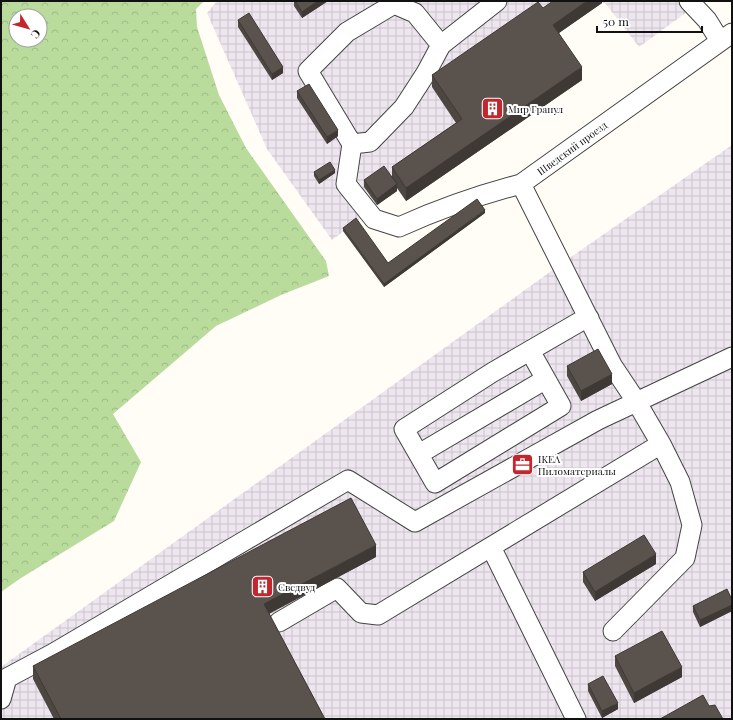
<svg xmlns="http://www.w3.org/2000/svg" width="733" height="720" font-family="'Playfair Display',serif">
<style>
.industrial{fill:url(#industrial-grid)}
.forest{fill:url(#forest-crowns);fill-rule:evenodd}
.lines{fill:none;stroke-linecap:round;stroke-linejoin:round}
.minor-casing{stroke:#444;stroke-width:21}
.minor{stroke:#fff;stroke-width:19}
.wall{fill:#4d4742}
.shaded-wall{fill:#3f3936}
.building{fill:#5a524d;stroke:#3f3936}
.labels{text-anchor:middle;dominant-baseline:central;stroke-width:4;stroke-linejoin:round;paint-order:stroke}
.poi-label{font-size:10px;fill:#111;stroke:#fff;text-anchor:start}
.street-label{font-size:10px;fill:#111;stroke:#fff}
</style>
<defs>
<pattern id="industrial-grid" width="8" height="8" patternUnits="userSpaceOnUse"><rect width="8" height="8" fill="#eee6ef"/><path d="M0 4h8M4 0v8" fill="none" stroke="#cbc4cc"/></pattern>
<pattern id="forest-crowns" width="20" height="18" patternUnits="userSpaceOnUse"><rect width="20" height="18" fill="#b9dc9c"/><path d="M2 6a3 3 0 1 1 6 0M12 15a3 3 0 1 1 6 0" fill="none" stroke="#9ebc85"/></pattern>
</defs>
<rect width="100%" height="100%" fill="#fffdf5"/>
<path class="industrial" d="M217,1H702L639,47L605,3H602L553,37L582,80L406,201L398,190L332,240L267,149L207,13Z
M732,145V719H1V667L561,264Z"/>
<path class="forest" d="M1,1H204L196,9L197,27L219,95L246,148L326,261L329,276L281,295L216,326L113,414L141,462L114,521L21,578L1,592ZM16,16H40V40H16Z"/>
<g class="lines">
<defs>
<path id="minor" d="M497,1L441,45L415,13L394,4L347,32L308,71L352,144L346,184L374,219L399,227C439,209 479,195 521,184
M689,1L707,20L720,41
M352,144L370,142L404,107L426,73L441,45
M530,351L561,406L435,483L404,429L493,372L581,321L589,318
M419,454L546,379
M491,547L576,719
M279,622L337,588L361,613L378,615L661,444
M613,631L685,558L692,525L680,482L661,444L636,401L612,365L521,184L732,33
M1,699L7,678L52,654L348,480L415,522L598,420L732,357"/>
</defs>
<use href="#minor" class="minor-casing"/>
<use href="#minor" class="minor"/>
</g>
<path class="wall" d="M294,1H328L302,18L294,6Z
M602,1V3L559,33L582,80L406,201L397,188V191L377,205L364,187V180L392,176V167L456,123L432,87V75L543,8Z
M238,20L283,73L272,80L238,27Z
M297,91L338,136L327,144L297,98Z
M314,172L335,173L319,184L314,176Z
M485,213L384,287L343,231V228L388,263Z
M567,366L612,384L581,401L567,376Z
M376,557L269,614L325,719H54L33,679V666Z
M656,564L595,601L583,582V572Z
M732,600V611L700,627L693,612V606Z
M615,656L682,677L634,703L615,666Z
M588,684L618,709L602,718L588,691Z"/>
<path class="shaded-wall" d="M318,1H328L302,18V12Z
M587,1H602V3L553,37V25Z
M283,67V73L272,80V74Z
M582,67V80L406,201V188Z
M338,130V136L327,144V137Z
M335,170V173L319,184V180Z
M397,184V191L377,205V199Z
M485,210V213L384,287V284Z
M612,374V384L581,401V391Z
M376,545V557L264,616V604Z
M656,554V564L595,601V592Z
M732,605V611L700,627V620Z
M682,667V677L634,703V693Z
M618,703V709L602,718V711Z"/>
<path class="building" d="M295,1H318L302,12Z
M553,1H587L553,25L582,67L406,188L392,167L462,119L432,75L538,2L543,8Z
M249,13L283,67L272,74L238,20Z
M309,84L338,130L327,137L297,91Z
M330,162L335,170L319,180L314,172Z
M384,166L397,184L377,199L364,180Z
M477,199L485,210L384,284L343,228L356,218L388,263Z
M598,349L612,374L581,391L567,366Z
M351,498L376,545L264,604L325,719H61L33,666Z
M644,535L656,554L595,592L583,572Z
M727,589L732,600V605L700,620L693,606Z
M662,631L682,667L634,693L615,656Z
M603,676L618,703L602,711L588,684Z
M703,695L709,706L715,705L723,719H660Z"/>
<defs>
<symbol id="building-square" viewBox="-11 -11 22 22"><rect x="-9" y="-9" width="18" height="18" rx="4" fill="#c4262e" stroke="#fff"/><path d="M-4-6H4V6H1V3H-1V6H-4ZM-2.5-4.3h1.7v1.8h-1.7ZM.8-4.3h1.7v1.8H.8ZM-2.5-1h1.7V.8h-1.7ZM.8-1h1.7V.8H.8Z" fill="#fff"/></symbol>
<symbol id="office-square" viewBox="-11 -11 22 22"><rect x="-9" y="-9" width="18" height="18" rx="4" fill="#c4262e" stroke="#fff"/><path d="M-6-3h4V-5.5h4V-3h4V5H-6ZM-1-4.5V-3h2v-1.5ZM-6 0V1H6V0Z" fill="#fff"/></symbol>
</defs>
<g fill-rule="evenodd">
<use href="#building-square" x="480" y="96" width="25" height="25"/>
<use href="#office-square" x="510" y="452" width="25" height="25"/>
<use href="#building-square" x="250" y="574" width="25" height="25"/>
</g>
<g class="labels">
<g class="poi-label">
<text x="508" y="109">Мир Гранул</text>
<text x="538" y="459">IKEA<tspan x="538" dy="12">Пиломатериалы</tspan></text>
<text x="278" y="587">Сведвуд</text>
</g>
<g class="street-label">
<text transform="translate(572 148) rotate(-36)">Шведский проезд</text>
</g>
</g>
<rect width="733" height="720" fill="none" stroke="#111111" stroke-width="4"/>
<g transform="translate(28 28) rotate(127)"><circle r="19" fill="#ffffff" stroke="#a0a0a0"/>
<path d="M0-3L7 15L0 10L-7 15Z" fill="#c4262e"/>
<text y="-6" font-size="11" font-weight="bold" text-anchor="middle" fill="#111111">С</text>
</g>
<path d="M597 26v6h105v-6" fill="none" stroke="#111111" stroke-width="2"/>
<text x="603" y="26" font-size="12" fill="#111111" stroke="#ffffff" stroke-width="3" paint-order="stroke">50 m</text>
</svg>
